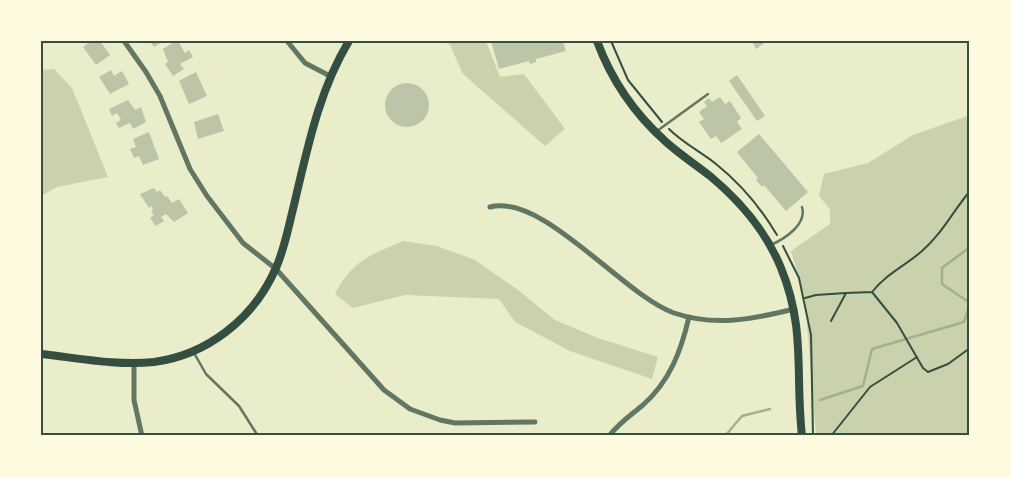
<svg xmlns="http://www.w3.org/2000/svg" width="1011" height="477" font-family="'DM Sans',sans-serif">
<style>
.green{fill:#cad2ad}
.lines{fill:none;stroke-linecap:round;stroke-linejoin:round}
.stream{stroke:#a3b18a;stroke-width:2.5}
.building{fill:#bcc5a7}
.path{stroke:#344e41;stroke-width:2}
.service{stroke:#617663;stroke-width:2.5}
.minor{stroke:#617663;stroke-width:5}
.secondary{stroke:#344e41;stroke-width:8}
.neatline{fill:none;stroke:#344e41;stroke-width:2}
</style>
<rect width="100%" height="100%" fill="#e9edc9"/>
<path class="green" d="M445,41H486L500,77L524,74L565,129L545,146L463,74L450,45Z
M54,69L72,88L108,177L57,187L41,196V70Z
M970,115V436H816L805,298L791,251L830,224V209L819,196L824,174L868,163L913,135Z
M403,241L437,246L475,260L518,290L555,320L598,338L658,357L652,379L570,351L515,322L499,299L405,295L353,308L335,294C352,261 370,255 403,241Z"/>
<g class="lines">
<path class="stream" d="M970,247L942,268V284L970,303
M820,400L863,386L872,349L964,322L970,304
M725,436L742,416L770,409"/>
</g>
<path class="building" d="M91,41H100L110,55L96,65L83,47Z
M150,41H163L154,47Z
M176,41H178L185,53L189,50L193,57L180,64L184,69L173,76L165,64L168,62L163,49Z
M491,41H563L566,51L536,59V62L530,64L529,61L499,69Z
M752,41H767L756,49Z
M111,70L114,76L122,71L129,84L110,94L99,77Z
M196,72L207,96L189,104L179,81Z
M737,75L765,116L757,121L729,81Z
M385 105a22 22 0 1 1 44 0a22 22 0 1 1-44 0Z
M720,97L725,104L730,101L741,118L737,122L742,129L721,143L716,136L711,139L699,122L704,119L699,112L707,106L704,102L709,98L712,102Z
M128,100L135,110L141,107L146,122L133,129L130,123L119,128L116,123L121,120L117,113L112,116L109,109Z
M218,114L224,131L198,139L194,122Z
M149,132L159,159L143,165L139,156L134,158L130,149L136,147L133,139Z
M759,134L808,192L786,211L764,185L762,187L756,180L758,178L737,152Z
M154,188L157,192L160,190L165,197L167,196L172,203L179,199L188,213L174,222L166,214L161,217L164,221L156,226L150,218L154,215L151,212L153,210L151,206L149,208L140,194Z"/>
<g class="lines">
<path class="path" d="M611,41L628,80L662,122
M669,129C683,143 701,152 716,164C741,184 761,208 777,235
M783,246L799,278L811,335L813,436
M872,292C886,274 905,266 922,251C942,234 953,211 970,191
M805,298L816,295L846,293
M831,321L846,293L872,292L897,323L923,368L928,372L948,364L970,348
M831,436L870,387L917,357"/>
<path class="service" d="M657,131L708,94
M771,245C786,238 807,224 802,207
M194,353L206,374L239,406L258,436"/>
<path class="minor" d="M124,41L146,72L160,96L190,169L207,196L243,243L276,269L384,390L410,409L440,420L455,423L535,422
M287,41L305,63L330,76
M490,207C543,193 623,295 674,313C715,327 754,319 794,309
M134,363V400L142,436
M609,436C619,423 631,415 643,405C670,381 681,351 689,317"/>
<path class="secondary" d="M597,41C611,79 635,114 665,141C679,154 695,164 710,176C740,201 766,231 781,268C806,329 795,374 802,436
M41,354C78,358 117,366 154,362C207,355 253,319 275,270C284,251 288,229 293,209C307,151 318,92 349,41"/>
</g>
<rect width="1011" height="477" fill="none" stroke="#fefae0" stroke-width="85"/>
<rect x="42" y="42" width="926" height="392" class="neatline"/>
</svg>
